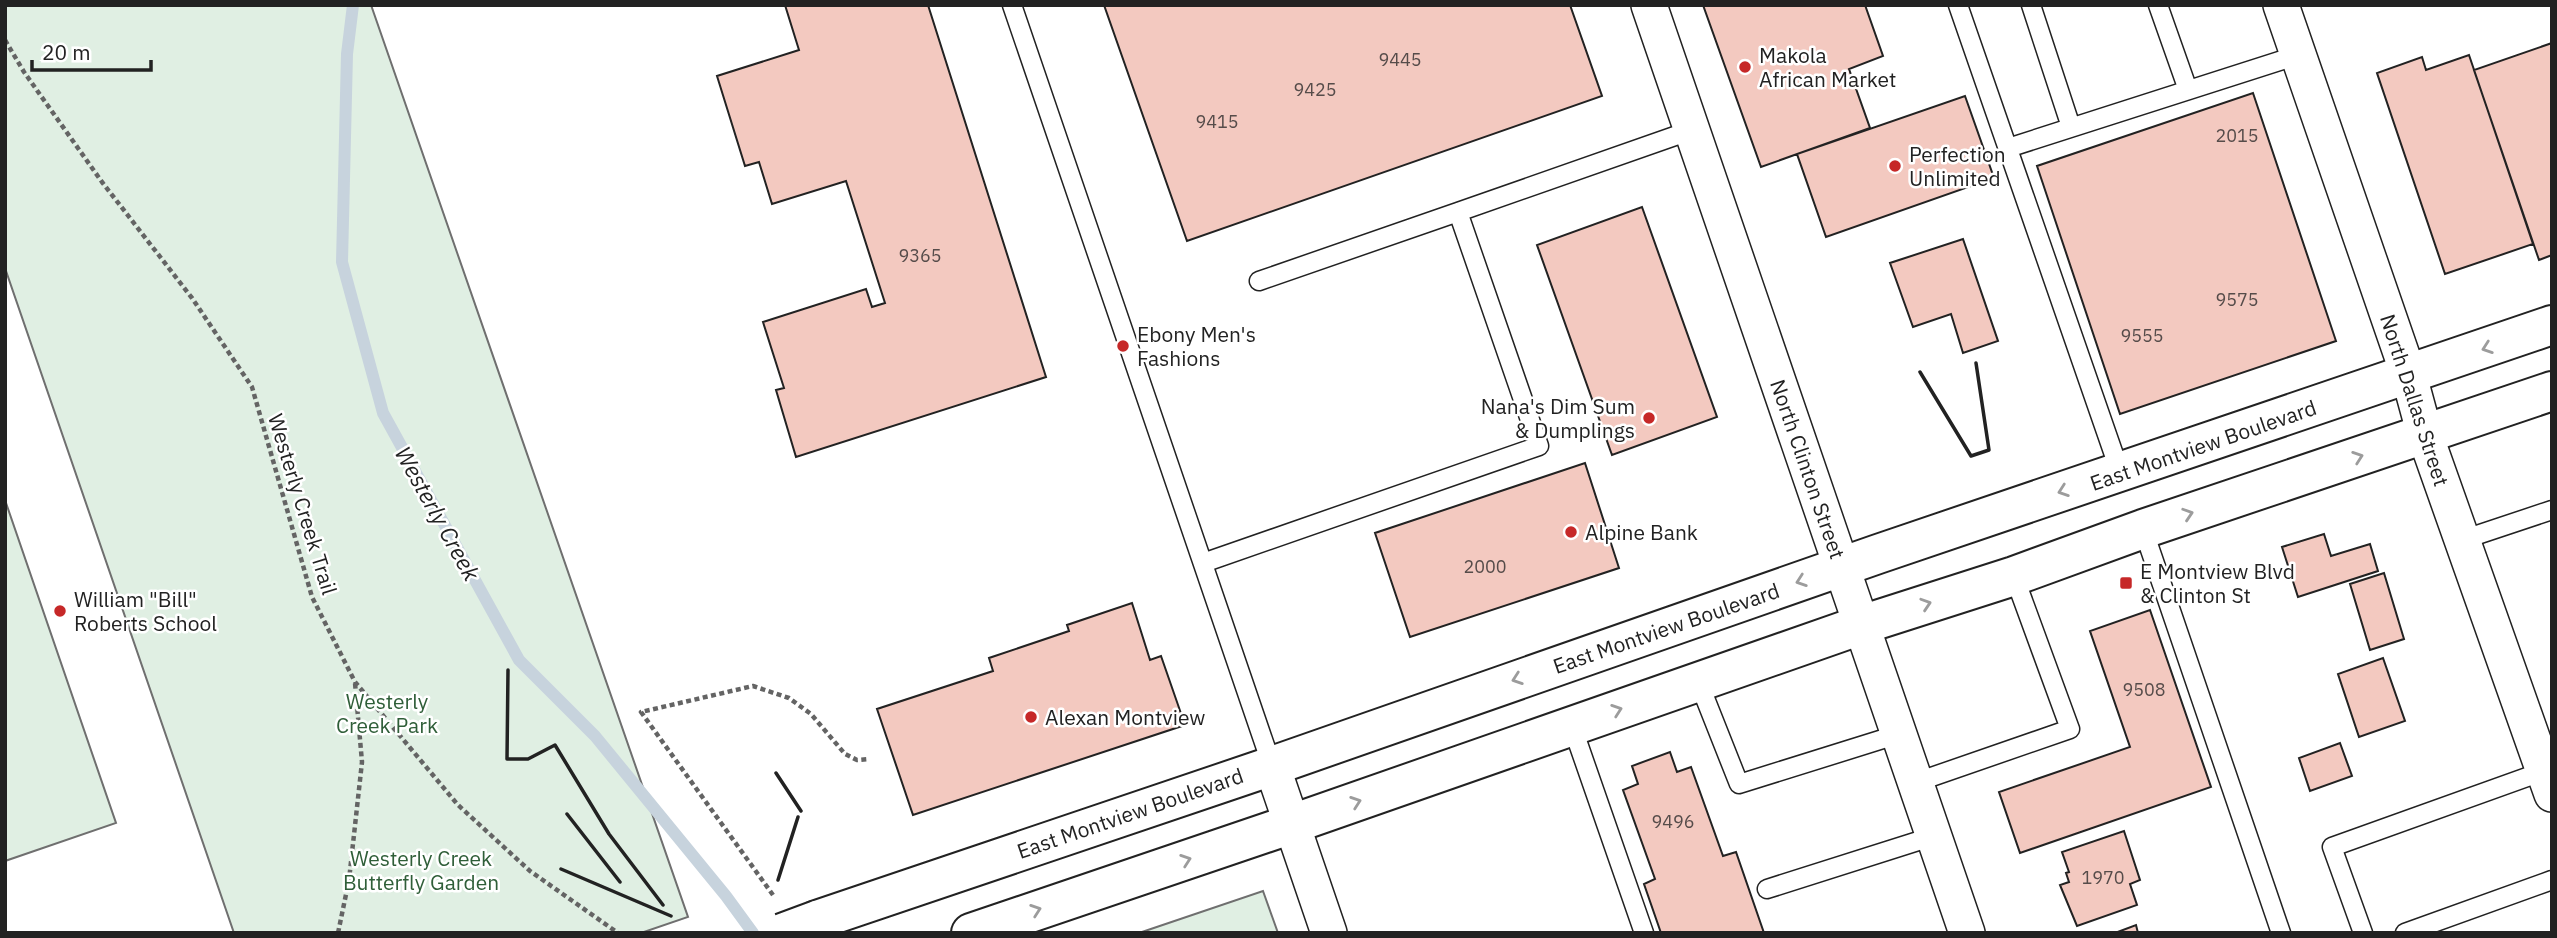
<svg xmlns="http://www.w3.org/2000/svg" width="2557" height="938" font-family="'IBM Plex Sans',sans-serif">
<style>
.green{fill:#e0efe3;stroke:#6f6f6f;stroke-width:2}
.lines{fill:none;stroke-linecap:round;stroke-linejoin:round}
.stream{stroke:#c7d3dd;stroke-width:12}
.building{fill:#f3c9c0;stroke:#222;stroke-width:2}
.lane-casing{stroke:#222;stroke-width:21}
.street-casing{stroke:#222;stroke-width:38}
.secondary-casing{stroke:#222;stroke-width:42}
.path{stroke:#646464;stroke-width:4.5;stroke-dasharray:5 3.5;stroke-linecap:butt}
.lane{stroke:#fff;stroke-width:18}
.street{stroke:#fff;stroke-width:35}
.secondary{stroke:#fff;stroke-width:38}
.secondary-bridge-casing{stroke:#222;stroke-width:42;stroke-linecap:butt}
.secondary-bridge{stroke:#fff;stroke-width:38}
.wall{stroke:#222;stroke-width:3.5}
.oneway{stroke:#9c9c9c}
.poi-dot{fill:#c62828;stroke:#fff;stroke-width:2.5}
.labels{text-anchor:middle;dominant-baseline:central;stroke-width:5;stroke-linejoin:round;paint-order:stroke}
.number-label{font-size:18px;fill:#564c4a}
.poi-label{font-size:21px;fill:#222;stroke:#fff;text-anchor:start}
.street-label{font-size:21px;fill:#222;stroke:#fff}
.park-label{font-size:21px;fill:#2f5e38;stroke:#fff}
.water-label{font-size:23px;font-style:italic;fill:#222;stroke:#fff}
</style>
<rect width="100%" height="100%" fill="#fff"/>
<path class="green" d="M5,5H371L688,917L641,933H234L5,268Z
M5,500L116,823L5,861Z
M1263,891L1278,933H1139Z"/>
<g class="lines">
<path class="stream" d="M353,5L347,54L342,262L383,413L519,660L595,736L726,896L753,933"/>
</g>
<path class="building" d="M785,5H928L1046,377L796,457L776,390L784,388L763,322L866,289L872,307L885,303L846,181L772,204L759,162L745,166L717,76L799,50Z
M1104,5H1570L1602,96L1187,241Z
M1104,5H1570L1602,96L1187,241Z
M1703,5H1865L1883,56L1849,69L1870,128L1761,167Z
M2552,43V255L2539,260L2474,70Z
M2469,55L2533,244L2445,274L2377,73L2422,57L2426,70Z
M2253,93L2336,341L2120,414L2037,166Z
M1965,96L1994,178L1826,237L1797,154Z
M1642,207L1717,417L1612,455L1537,245Z
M1963,239L1998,341L1963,353L1951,314L1913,327L1890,263Z
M1585,463L1619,568L1410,637L1375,533Z
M2324,534L2331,556L2370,544L2378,571L2298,597L2282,547Z
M2384,573L2404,639L2370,650L2350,584Z
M1132,603L1150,660L1161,656L1185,725L913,815L877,709L993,671L989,658L1069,631L1067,625Z
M2150,610L2211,787L2020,853L1999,792L2130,747L2090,631Z
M2383,658L2405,721L2359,737L2338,674Z
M2340,743L2352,776L2310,791L2299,758Z
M1670,752L1677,772L1691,767L1723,856L1736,852L1764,933H1661L1644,884L1655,879L1623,790L1638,784L1632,766Z
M2124,831L2140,880L2130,884L2137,905L2077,926L2060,885L2069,882L2066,873L2069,872L2062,852Z
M2136,925L2138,933H2115Z"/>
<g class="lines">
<defs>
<path id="lane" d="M1012,5L1272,766
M1958,5L2120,472
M2031,5L2071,127
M2158,5L2188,90
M2008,148L2298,55
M1259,281L1458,212
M2143,529L2281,933
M2462,540L2552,510
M1203,563L1539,446L1458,212L1692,130
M1699,683L1739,784L1899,734
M1572,726L1644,933
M1914,783L2070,729L2014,576
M1767,889L1934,836
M2363,933L2332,847L2544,771
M2405,933L2552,880"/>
<path id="street" d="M1649,5L1967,933
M2281,5L2409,376L2425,435L2552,794
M1272,766L1329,933"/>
<path id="secondary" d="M817,920L1272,766L1878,554L2552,325
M971,933L1292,824L1861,625L2014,576L2143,529L2552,391"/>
</defs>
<use href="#lane" class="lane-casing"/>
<use href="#street" class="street-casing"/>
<use href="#secondary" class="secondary-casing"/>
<path class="path" d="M5,40L24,72L102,182L192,298L252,387L312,597L355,682L458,805L530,871L618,933
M773,895L641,712L753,686L789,698L811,714L845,754L857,760L869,759
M338,933L349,880L362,762L355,683"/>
<use href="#lane" class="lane"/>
<use href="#street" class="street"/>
<use href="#secondary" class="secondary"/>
<defs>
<path id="secondary-bridge" d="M782,933L817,920"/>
</defs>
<use href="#secondary-bridge" class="secondary-bridge-casing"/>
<use href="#secondary-bridge" class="secondary-bridge"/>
<path class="wall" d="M1920,372L1971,456L1989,450L1976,363
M508,670L507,759H528L555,745L609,834L663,905
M776,773L801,811
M567,814L620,882
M561,869L671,916
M778,880L798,817"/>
</g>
<defs><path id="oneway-chevron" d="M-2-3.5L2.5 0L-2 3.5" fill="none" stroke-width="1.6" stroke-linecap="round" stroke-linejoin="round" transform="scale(1.75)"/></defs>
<g class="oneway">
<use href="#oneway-chevron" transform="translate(2487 348) rotate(161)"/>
<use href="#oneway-chevron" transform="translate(2358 457) rotate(-19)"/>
<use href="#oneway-chevron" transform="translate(2063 491) rotate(161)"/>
<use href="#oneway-chevron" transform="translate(2188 514) rotate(-18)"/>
<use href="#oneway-chevron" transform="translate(1801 581) rotate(161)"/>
<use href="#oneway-chevron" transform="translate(1926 604) rotate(-18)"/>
<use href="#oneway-chevron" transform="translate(1517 679) rotate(161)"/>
<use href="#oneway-chevron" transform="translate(1617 710) rotate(-19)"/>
<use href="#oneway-chevron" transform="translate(1356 802) rotate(-19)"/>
<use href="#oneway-chevron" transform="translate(1186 860) rotate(-19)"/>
<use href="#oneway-chevron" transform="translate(1036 910) rotate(-19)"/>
</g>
<g class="poi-dot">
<circle cx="1745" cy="67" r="7"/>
<circle cx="1895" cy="166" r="7"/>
<circle cx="1123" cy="346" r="7"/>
<circle cx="1649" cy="418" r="7"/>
<circle cx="1571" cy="532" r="7"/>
<rect x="2119" y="576" width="14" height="14" rx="3.5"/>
<circle cx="60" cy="611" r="7"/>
<circle cx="1031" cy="717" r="7"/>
</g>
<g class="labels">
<g class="number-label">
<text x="1400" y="59">9445</text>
<text x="1315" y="89">9425</text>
<text x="1217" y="121">9415</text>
<text x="2237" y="135">2015</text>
<text x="920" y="255">9365</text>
<text x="2237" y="299">9575</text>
<text x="2142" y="335">9555</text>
<text x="1485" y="566">2000</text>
<text x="2144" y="689">9508</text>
<text x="1673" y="821">9496</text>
<text x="2103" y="877">1970</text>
</g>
<g class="poi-label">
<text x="1759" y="55">Makola<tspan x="1759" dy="24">African Market</tspan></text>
<text x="1909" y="154">Perfection<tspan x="1909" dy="24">Unlimited</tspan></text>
<text x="1137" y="334">Ebony Men's<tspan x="1137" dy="24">Fashions</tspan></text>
<text x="1635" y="406" text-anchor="end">Nana's Dim Sum<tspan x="1635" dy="24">&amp; Dumplings</tspan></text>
<text x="1585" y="532">Alpine Bank</text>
<text x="2140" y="571">E Montview Blvd<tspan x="2140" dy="24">&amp; Clinton St</tspan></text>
<text x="74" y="599">William "Bill"<tspan x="74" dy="24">Roberts School</tspan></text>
<text x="1045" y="717">Alexan Montview</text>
</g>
<g class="street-label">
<text transform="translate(2415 400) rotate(72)">North Dallas Street</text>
<text transform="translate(2203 445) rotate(-19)">East Montview Boulevard</text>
<text transform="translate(1808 469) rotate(71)">North Clinton Street</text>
<text transform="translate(303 504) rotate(73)">Westerly Creek Trail</text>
<text transform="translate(1666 628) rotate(-19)">East Montview Boulevard</text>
<text transform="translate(1130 813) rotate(-19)">East Montview Boulevard</text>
</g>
<g class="park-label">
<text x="387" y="701">Westerly<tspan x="387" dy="24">Creek Park</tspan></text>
<text x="421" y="858">Westerly Creek<tspan x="421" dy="24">Butterfly Garden</tspan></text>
</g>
<g class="water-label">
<text transform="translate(438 513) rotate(61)">Westerly Creek</text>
</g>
</g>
<rect width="2557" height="938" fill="none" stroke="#222222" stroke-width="14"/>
<path d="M32 60v10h119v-10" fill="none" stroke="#222222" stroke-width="3.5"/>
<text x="42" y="60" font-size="21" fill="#222222" stroke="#ffffff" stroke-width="5" paint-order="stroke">20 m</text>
</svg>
